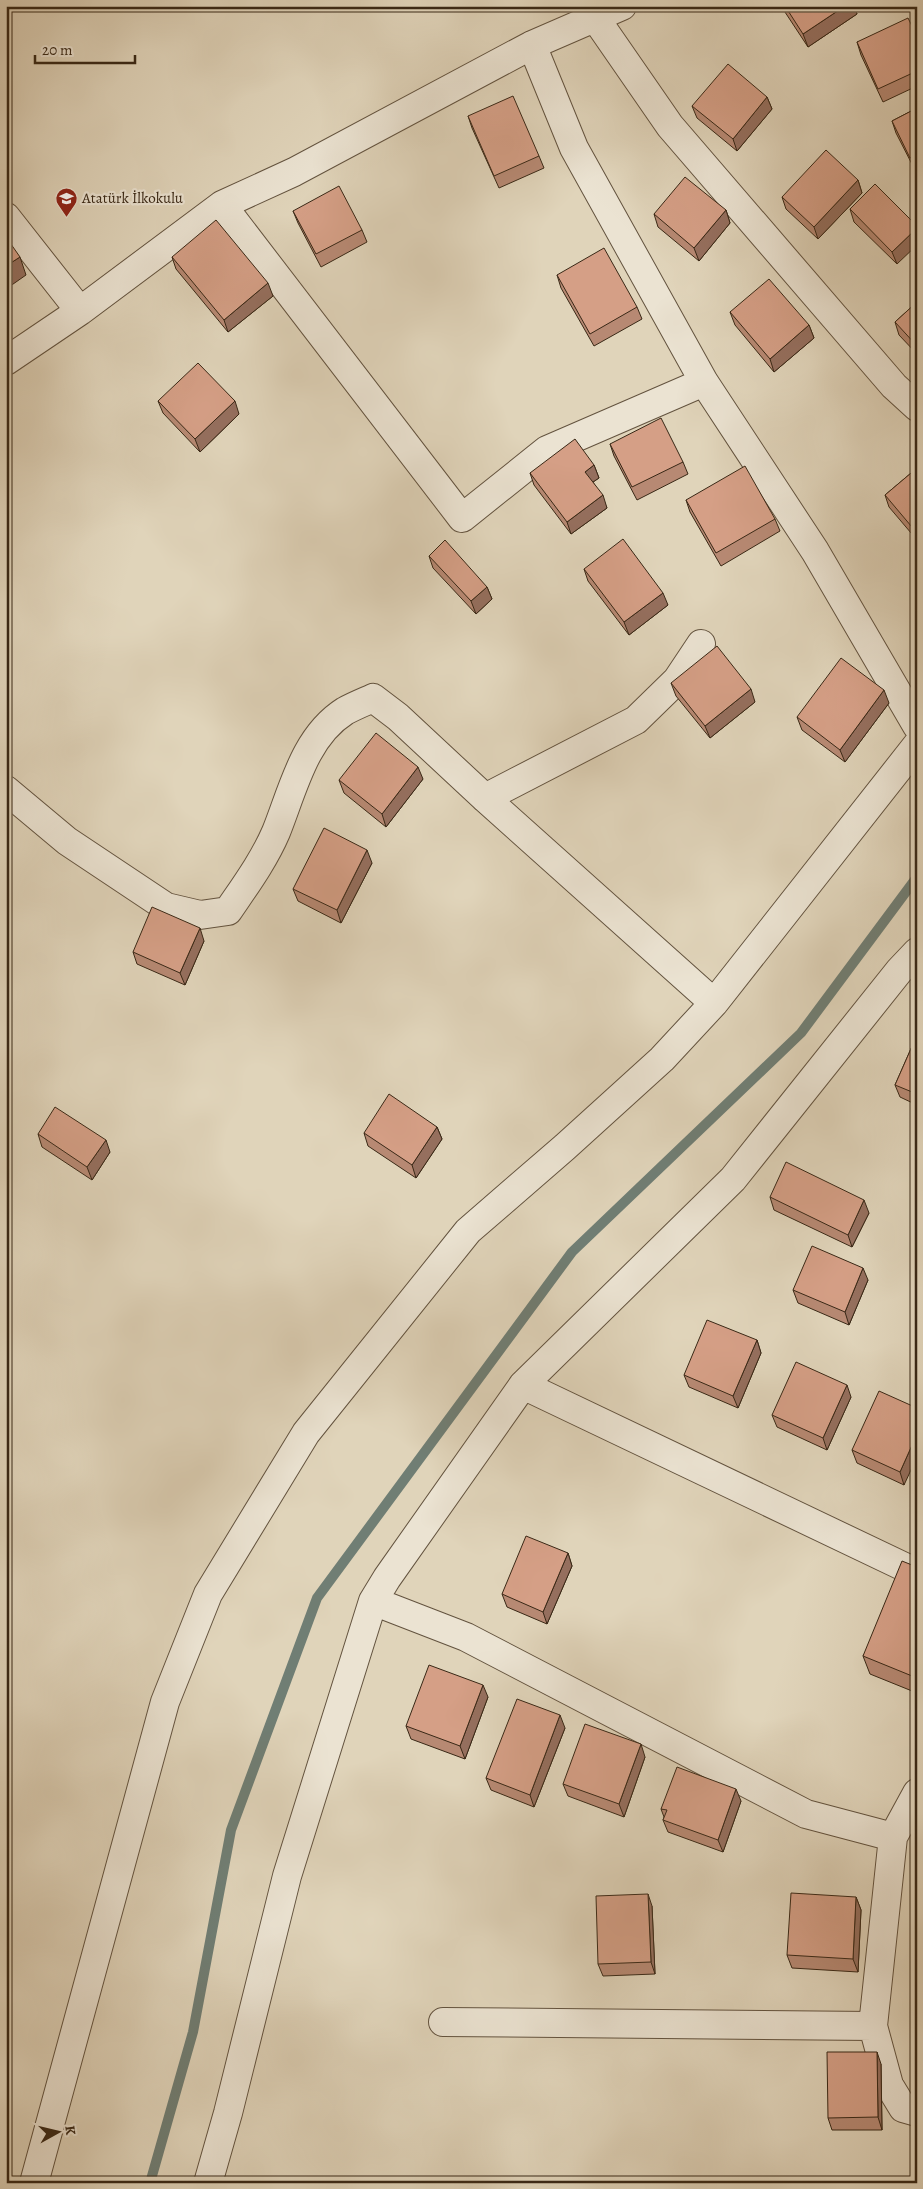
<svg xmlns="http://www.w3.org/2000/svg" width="923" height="2189" font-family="Alegreya,serif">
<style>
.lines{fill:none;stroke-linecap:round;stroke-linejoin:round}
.stream{stroke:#707e74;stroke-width:10}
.minor-casing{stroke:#63533f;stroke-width:30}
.minor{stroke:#ebe3d2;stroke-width:28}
.wall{fill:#b78973;stroke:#392816}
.shaded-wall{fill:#956f5e;stroke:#392816}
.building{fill:#d59f86;stroke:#392816}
.labels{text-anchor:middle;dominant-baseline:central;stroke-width:4.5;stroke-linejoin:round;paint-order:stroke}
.poi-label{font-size:15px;fill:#392816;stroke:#ebe3d2;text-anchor:start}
</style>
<rect width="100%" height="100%" fill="#e0d4ba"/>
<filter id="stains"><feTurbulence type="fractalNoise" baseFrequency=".004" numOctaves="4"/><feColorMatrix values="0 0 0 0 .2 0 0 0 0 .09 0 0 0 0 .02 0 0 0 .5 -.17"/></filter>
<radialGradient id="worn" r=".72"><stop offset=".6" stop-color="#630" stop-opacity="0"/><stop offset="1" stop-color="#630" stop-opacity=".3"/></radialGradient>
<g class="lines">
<path class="stream" d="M150,2183L193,2032L231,1830L317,1598L572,1252L801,1033L917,877"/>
<defs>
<path id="minor" d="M592,6L596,19L670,126L894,386L917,407
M532,45L574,148L704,382L815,551L917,726
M222,205L462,518L547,450L704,382
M6,217L80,311
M6,361L80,311L222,205L294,172L532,45L622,6
M6,790L67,841L166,907L200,915L228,911C245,886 264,860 276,832C293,790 304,737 345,711C354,706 364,702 373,698L398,717L485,798L714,1003
M485,798L636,720L677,680L701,644
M523,1385L917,1573
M373,1601L466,1637L806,1814L893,1837
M917,1793L893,1837L873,2026L889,2085L903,2108L917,2112
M443,2022L873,2026
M34,2183L165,1702L208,1594L306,1433L468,1231L565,1147L662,1059L714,1003L917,745
M208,2183L228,2113L287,1876L373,1601L387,1578L523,1385L733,1179L899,971L917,952"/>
</defs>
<use href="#minor" class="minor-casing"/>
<use href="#minor" class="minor"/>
</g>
<path class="wall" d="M781,6H854L857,14L808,47Z
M917,36V86L883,102L861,55L857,42Z
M767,97L772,109L737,151L697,118L692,106Z
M917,108V169L915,170L896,133L892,121Z
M468,116L539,156L544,168L499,188L472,128Z
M858,180L862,193L818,239L786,209L782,197Z
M875,184L897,264L854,222L850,209Z
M726,210L730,223L699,261L658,227L654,214Z
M293,211L362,230L367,242L321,267L298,223Z
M172,257L273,296L228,332L176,269Z
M557,275L637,307L642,319L594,346L561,288Z
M917,302V354L899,335L895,322Z
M730,312L809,325L814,338L774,372L735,325Z
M158,401L239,414L200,452L163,413Z
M610,444L683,462L688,474L637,500L614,456Z
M594,465L599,478L593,482L607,508L571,534L534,485L530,473Z
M917,468V540L889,507L885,495Z
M686,500L775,519L780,531L721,566L690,512Z
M429,556L487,587L492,599L476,614L433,568Z
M584,569L668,605L629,635L588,581Z
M671,683L755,702L710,738L676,696Z
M889,703L845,762L802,730L797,717Z
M423,779L386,827L344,793L339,780Z
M372,863L341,923L298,901L293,889Z
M204,941L185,985L137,964L133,952Z
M917,1035V1105L900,1097L895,1085Z
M437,1127L442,1139L416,1178L368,1146L364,1133Z
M38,1134L110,1152L92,1180L42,1147Z
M770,1197L869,1213L852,1247L774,1210Z
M868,1280L849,1325L798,1303L793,1290Z
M757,1340L761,1353L738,1408L689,1387L684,1375Z
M851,1397L827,1450L777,1427L772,1415Z
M917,1408L904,1485L857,1463L852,1450Z
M568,1553L572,1566L547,1624L507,1607L502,1594Z
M917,1567V1693L870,1674L863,1656Z
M488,1697L465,1759L411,1739L406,1726Z
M565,1728L534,1807L491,1790L486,1778Z
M645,1757L624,1817L568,1796L563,1784Z
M741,1801L723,1852L668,1832L663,1820L664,1817L661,1809Z
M856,1897L861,1910L858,1972L792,1968L787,1955Z
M652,1906L655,1974L603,1976L598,1964Z
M881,2064L882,2130H832L828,2118Z"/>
<path class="shaded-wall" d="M845,6H854L857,14L808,47L803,34Z
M767,97L772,109L737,151L733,139Z
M858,180L862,193L818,239L814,227Z
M726,210L730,223L699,261L694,248Z
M917,228V245L897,264L892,252Z
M20,257L26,275L6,289V266Z
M268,283L273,296L228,332L224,320Z
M809,325L814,338L774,372L770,359Z
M235,401L239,414L200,452L195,439Z
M594,465L599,478L590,484L585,472Z
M603,495L607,508L571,534L567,522Z
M487,587L492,599L476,614L471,601Z
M663,593L668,605L629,635L624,622Z
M751,689L755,702L710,738L705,726Z
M884,690L889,703L845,762L840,750Z
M418,767L423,779L386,827L382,814Z
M367,850L372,863L341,923L337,910Z
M200,928L204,941L185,985L180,973Z
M437,1127L442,1139L416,1178L412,1165Z
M106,1140L110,1152L92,1180L87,1167Z
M864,1200L869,1213L852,1247L848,1235Z
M863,1268L868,1280L849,1325L845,1312Z
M757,1340L761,1353L738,1408L733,1396Z
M847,1385L851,1397L827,1450L823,1438Z
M917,1434V1457L904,1485L900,1472Z
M568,1553L572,1566L547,1624L543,1612Z
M483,1685L488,1697L465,1759L460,1746Z
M560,1715L565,1728L534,1807L530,1795Z
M641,1744L645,1757L624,1817L619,1804Z
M736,1789L741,1801L723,1852L718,1840Z
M648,1894L652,1906L655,1974L651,1962Z
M856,1897L861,1910L858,1972L853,1959Z
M877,2052L881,2064L882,2130L878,2117Z"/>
<path class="building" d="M785,6H845L803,34Z
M908,18L917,36V71L878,89L857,42Z
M728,64L767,97L733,139L692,106Z
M513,96L539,156L494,176L468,116Z
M917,108V154L910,158L892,121Z
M826,150L858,180L814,227L782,197Z
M685,177L726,210L694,248L654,214Z
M875,184L917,226V228L892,252L850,209Z
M339,186L362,230L316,254L293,211Z
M216,220L268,283L224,320L172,257Z
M6,237L20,257L6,266Z
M604,248L637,307L590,334L557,275Z
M769,279L809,325L770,359L730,312Z
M917,302V346L895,322Z
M198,363L235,401L195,439L158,401Z
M661,418L683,462L632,487L610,444Z
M575,439L594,465L585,472L603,495L567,522L530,473Z
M745,466L775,519L716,553L686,500Z
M917,468V533L885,495Z
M623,539L663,593L624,622L584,569Z
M445,540L487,587L471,601L429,556Z
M717,646L751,689L705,726L671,683Z
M841,658L884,690L840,750L797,717Z
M376,733L418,767L382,814L339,780Z
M324,828L367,850L337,910L293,889Z
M152,907L200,928L180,973L133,952Z
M917,1035V1094L895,1085Z
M389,1094L437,1127L412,1165L364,1133Z
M55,1107L106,1140L87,1167L38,1134Z
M786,1162L864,1200L848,1235L770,1197Z
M812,1246L863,1268L845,1312L793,1290Z
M707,1320L757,1340L733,1396L684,1375Z
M796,1362L847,1385L823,1438L772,1415Z
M879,1391L917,1408V1434L900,1472L852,1450Z
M526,1536L568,1553L543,1612L502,1594Z
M902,1561L917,1567V1678L863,1656Z
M429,1665L483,1685L460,1746L406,1726Z
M517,1699L560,1715L530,1795L486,1778Z
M585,1724L641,1744L619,1804L563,1784Z
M677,1767L736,1789L718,1840L663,1820L667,1810L661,1809Z
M791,1893L856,1897L853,1959L787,1955Z
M648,1894L651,1962L598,1964L596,1896Z
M827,2052H877L878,2117L828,2118Z"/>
<defs>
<symbol id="school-pin" viewBox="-11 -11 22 30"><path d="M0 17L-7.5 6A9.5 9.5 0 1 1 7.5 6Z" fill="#8f2418" stroke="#ebe3d2"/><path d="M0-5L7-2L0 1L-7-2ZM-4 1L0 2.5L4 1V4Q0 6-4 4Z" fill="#fff"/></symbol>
</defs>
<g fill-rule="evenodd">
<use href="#school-pin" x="54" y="186" width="25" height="34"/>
</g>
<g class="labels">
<g class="poi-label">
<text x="82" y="198">Atatürk İlkokulu</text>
</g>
</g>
<rect width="923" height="2189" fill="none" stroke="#e0d4ba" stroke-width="25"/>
<rect x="8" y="8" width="908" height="2174" fill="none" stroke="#392816" stroke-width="2.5"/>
<rect x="12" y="12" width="898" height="2164" fill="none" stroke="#392816"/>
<g transform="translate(58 2132) rotate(82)" stroke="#ebe3d2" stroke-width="4" paint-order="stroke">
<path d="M0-4L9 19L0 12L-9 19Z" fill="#392816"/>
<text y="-8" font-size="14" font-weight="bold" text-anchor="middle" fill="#392816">K</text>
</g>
<path d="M35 55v8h100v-8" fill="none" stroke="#392816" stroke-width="2.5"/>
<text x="42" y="55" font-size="15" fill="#392816" stroke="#ebe3d2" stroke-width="4" paint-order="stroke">20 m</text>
<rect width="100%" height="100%" filter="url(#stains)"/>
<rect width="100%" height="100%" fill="url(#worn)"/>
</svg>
